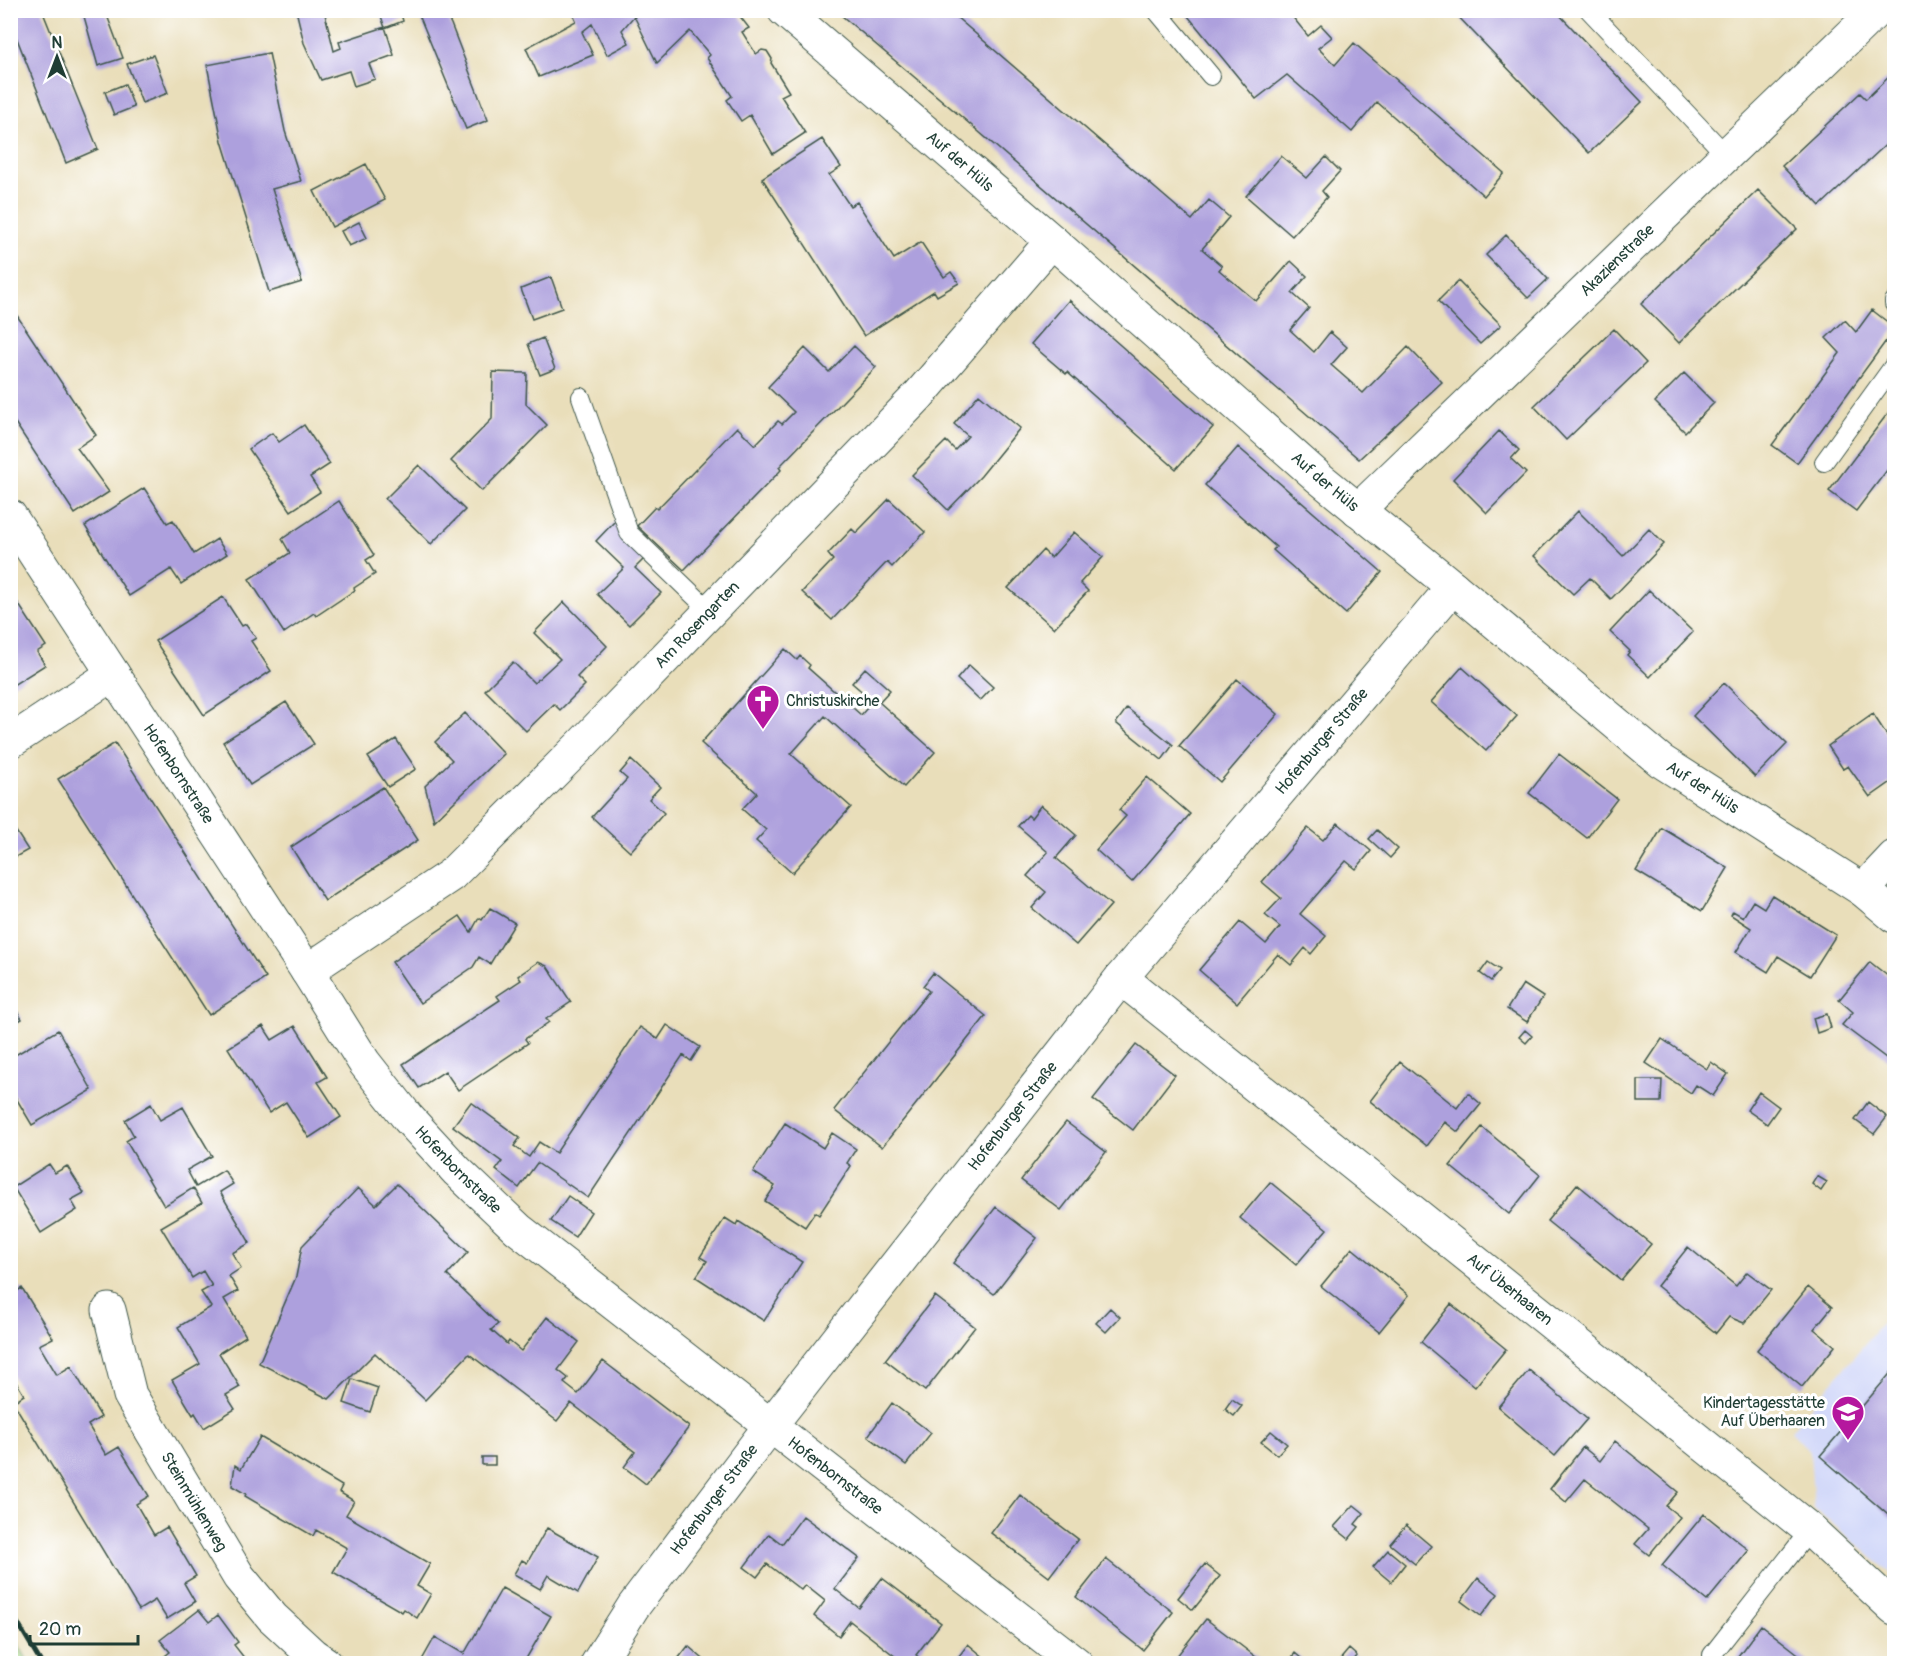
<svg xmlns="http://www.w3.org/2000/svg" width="1905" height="1674" font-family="Pangolin,sans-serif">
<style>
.built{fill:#d3d9f9}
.green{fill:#a7d887;stroke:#638a5e;stroke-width:1.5}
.building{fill:#ada0dd}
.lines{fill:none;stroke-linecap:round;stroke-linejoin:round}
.lane-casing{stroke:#3d5548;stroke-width:20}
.street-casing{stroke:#3d5548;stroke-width:35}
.secondary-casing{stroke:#3d5548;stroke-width:35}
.lane{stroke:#fff;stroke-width:18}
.street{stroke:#fff;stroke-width:33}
.secondary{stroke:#fff;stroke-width:33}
.rail{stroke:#1f3d34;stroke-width:4.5}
.labels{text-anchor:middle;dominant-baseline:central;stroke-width:6;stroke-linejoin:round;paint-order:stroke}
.street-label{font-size:16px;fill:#1f3d34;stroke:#fff}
.poi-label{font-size:16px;fill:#1f3d34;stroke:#fff;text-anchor:start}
</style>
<rect width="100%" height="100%" fill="#fff"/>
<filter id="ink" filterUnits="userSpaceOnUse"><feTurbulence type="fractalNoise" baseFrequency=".0167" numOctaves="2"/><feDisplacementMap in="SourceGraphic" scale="12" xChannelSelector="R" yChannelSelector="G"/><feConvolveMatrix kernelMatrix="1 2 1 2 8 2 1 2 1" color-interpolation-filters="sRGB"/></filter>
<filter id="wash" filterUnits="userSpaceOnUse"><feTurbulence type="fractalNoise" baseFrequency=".008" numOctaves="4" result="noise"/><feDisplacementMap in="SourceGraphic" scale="24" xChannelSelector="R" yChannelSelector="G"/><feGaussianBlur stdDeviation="1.35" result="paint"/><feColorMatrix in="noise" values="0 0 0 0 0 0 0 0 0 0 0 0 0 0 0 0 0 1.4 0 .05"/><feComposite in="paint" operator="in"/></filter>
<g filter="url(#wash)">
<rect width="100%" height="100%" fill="#e9deba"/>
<path class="built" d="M1894,1309V1576L1814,1508L1810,1452L1791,1431Z"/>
<path class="green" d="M10,1632H11L29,1663H11Z"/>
<g id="blocks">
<path class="building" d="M10,10H42L98,149L66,163L10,21Z
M85,10H105L123,58L98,66L83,13Z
M296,10H324L334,51L341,48L339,42L385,27L394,55L369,64L375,79L354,86L349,71L321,80L304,43Z
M379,10H400L403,21L385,28Z
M417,10H443L451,24L488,120L466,129Z
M571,10H735L749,28L742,32L756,54L762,50L767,51L772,59L771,63L789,92L781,96L805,133L773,154L750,115L741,121L727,100L732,96L707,58L710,55L690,31L657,63L634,16L622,30L629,43L607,55L592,24L582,32L593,55L539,77L526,48L576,21Z
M835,10H929L939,19L948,10L1192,220L1209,200L1229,217L1202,249L1222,266L1219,270L1256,301L1291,261L1307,276L1292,293L1309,308L1290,330L1314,352L1330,332L1347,347L1331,365L1363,393L1408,347L1442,382L1359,459L964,119Z
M1183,10H1287L1308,36L1321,25L1332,37L1318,48L1335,65L1354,43L1504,173L1484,196L1377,102L1352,132L1287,75L1256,99Z
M1452,10H1555L1642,102L1589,153Z
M269,53L285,131L301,181L272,189L302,282L269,292L222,141L207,65Z
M153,55L168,93L142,103L127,64Z
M1894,72V137L1820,206L1782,166L1860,93L1866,99Z
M125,84L134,107L114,115L105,92Z
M822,139L841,167L829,175L850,206L857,202L894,259L921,242L944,277L951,272L959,283L937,296L934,291L864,336L762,178Z
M1281,156L1307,178L1326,157L1340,171L1322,191L1327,197L1292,236L1246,196Z
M366,164L385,200L332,227L314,191Z
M1758,190L1797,229L1679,343L1641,304Z
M359,222L367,238L349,246L341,231Z
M1506,235L1548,279L1528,298L1486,255Z
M551,277L562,308L532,319L521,289Z
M1458,281L1501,325L1480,344L1438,301Z
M1069,300L1213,427L1176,469L1067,372L1066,374L1031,344Z
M10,305L96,435L77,448L109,492L75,514L10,415Z
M1872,310L1894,327V330L1797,463L1772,445L1840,353L1826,338L1845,320L1856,332Z
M1614,329L1646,363L1566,440L1534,406Z
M543,338L555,369L540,375L528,344Z
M854,346L876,367L779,467L781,470L684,570L637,526L655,507L657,509L737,427L755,445L778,421L782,424L794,412L768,387L805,348L829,372Z
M493,372L527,373L526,404L547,425L482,491L451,461L492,419Z
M1684,373L1714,403L1685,432L1655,402Z
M979,394L1020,428L981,476L948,510L912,475L946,441L955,450L968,436L954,424Z
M1894,405V461L1856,511L1829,491Z
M304,425L330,464L310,477L320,492L291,511L249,449L272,433L279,442Z
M1499,431L1519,450L1511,459L1526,473L1487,513L1453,479Z
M1238,447L1382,572L1346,614L1273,550L1276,547L1205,485Z
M419,465L465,510L431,544L385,499Z
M144,488L167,523L173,520L194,554L217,539L227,554L181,584L171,569L129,596L85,526Z
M889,499L925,532L892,567L887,562L832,620L802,592L833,560L828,554L852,529L856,533Z
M339,501L374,555L366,560L375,574L354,588L355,590L316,616L314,613L284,633L249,579L290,553L282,539Z
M1578,511L1623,556L1649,529L1664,544L1611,599L1590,578L1573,594L1534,556Z
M616,520L645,558L635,568L661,593L629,625L597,594L624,568L596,541Z
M1074,532L1103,557L1080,583L1088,591L1054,628L1008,588L1043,550L1051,558Z
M1649,590L1693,632L1650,677L1627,655L1630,651L1610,632Z
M10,591L46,646L37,652L45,665L10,687Z
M223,597L242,626L246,624L256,638L251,641L271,671L204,715L155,641Z
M564,602L607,646L577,677L585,685L560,710L554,704L526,731L485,690L513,662L534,683L560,659L534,633Z
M785,649L797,660L800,656L810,665L808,668L861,715L873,701L852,683L865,668L890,690L879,702L935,752L904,787L825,716L791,754L851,807L792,873L756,841L766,830L742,809L757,793L701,743Z
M969,665L993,687L980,701L957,679Z
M1462,667L1517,716L1486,751L1431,702Z
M1237,679L1278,714L1220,782L1179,746Z
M1724,683L1787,744L1755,777L1693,716Z
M286,702L314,744L250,785L223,742Z
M1127,708L1173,745L1162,760L1116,723Z
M465,713L504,754L434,821L425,786L452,760L435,742Z
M1873,714L1894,746V780L1870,797L1848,766L1843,769L1828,746Z
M396,739L416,769L388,787L368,757Z
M115,743L266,978L209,1015L58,779Z
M1559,754L1617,799L1587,838L1529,793Z
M631,760L660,787L649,799L664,813L630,852L592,817L627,779L620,773Z
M1147,777L1190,814L1132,882L1096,850L1126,816L1119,810Z
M383,787L418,840L325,901L291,847Z
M1041,805L1076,835L1056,858L1111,905L1076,945L1032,908L1046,892L1027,876L1048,852L1018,826L1028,815L1031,818Z
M10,822L28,850L10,860Z
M1338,823L1371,851L1356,869L1346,861L1300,914L1326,936L1311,954L1305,948L1291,965L1278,954L1237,1003L1199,970L1240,922L1266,944L1280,927L1265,915L1281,898L1262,882L1308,828L1323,840Z
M1662,828L1728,868L1702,911L1636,871Z
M1377,830L1398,849L1390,858L1369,839Z
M1772,895L1836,935L1810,976L1778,956L1768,972L1736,952L1751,928L1731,915L1733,911L1743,917L1753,901L1764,908Z
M490,908L515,923L490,964L479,957L473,967L420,1003L392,962L460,916L471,932L479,918L482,920Z
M538,962L547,966L571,1002L546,1019L549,1022L525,1039L528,1043L458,1090L445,1071L419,1088L403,1064L500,1000L497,996L521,980L518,976Z
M1488,962L1500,970L1491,981L1480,973Z
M1870,962L1894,981V1064L1842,1025L1853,1012L1839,1000Z
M933,973L986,1016L882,1147L834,1110L929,991L923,986Z
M1523,984L1543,997L1527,1022L1507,1009Z
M10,1000L22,1019L10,1026Z
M1827,1014L1831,1028L1817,1033L1813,1018Z
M667,1025L700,1047L691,1061L683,1055L588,1198L537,1163L519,1188L496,1170L502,1162L453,1126L471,1102L520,1138L514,1146L529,1157L539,1142L556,1153L640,1027L658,1039Z
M263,1026L272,1040L295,1026L327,1077L318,1082L341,1117L309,1138L286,1102L269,1113L228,1048Z
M58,1030L92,1090L32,1125L10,1088V1058Z
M1525,1030L1532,1036L1526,1043L1519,1037Z
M1662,1039L1707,1069L1711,1062L1728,1074L1713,1096L1696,1085L1691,1093L1646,1063Z
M1136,1045L1175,1075L1133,1130L1093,1099Z
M1400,1062L1457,1108L1468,1093L1481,1104L1458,1132L1445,1122L1427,1146L1370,1101Z
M1638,1080H1662L1661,1102H1638Z
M1759,1092L1779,1107L1767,1124L1747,1110Z
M1868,1102L1887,1117L1874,1134L1855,1120Z
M151,1104L160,1120L183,1107L212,1156L187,1170L196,1187L224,1170L233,1184L220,1192L250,1243L232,1253L241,1268L229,1276L238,1291L224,1299L246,1336L219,1353L240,1387L226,1395L235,1409L204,1428L195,1413L193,1415L172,1380L200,1364L178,1327L211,1307L201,1292L212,1286L203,1271L192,1278L161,1227L202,1203L193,1188L164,1206L126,1141L134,1136L125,1120Z
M1066,1122L1106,1152L1061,1210L1021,1180Z
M785,1123L823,1148L832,1133L856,1149L847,1163L851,1166L819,1215L815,1212L805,1227L765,1201L775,1186L753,1172Z
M1482,1127L1540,1175L1509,1214L1450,1166Z
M49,1164L55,1173L67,1166L84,1193L71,1200L77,1210L41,1233L13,1187Z
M1817,1176L1827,1182L1821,1191L1812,1184Z
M1270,1182L1327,1229L1296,1265L1240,1218Z
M397,1184L468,1252L447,1275L498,1324L491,1330L507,1344L509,1341L521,1351L547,1317L579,1342L558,1370L568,1378L564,1383L578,1394L603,1361L689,1427L646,1484L624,1467L635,1452L571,1403L557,1421L469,1354L425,1400L375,1353L329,1399L259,1363L296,1277L302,1246L358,1188L376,1205Z
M1577,1184L1651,1244L1621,1280L1547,1221Z
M568,1196L591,1212L575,1237L551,1221Z
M996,1207L1037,1238L994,1294L953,1263Z
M725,1218L736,1225L738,1221L802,1262L764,1321L696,1277L707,1261L700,1257Z
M1688,1247L1736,1286L1747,1272L1771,1290L1744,1323L1729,1317L1716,1333L1657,1286Z
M1352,1248L1409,1295L1379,1332L1321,1286Z
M1808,1287L1832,1307L1814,1329L1835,1346L1802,1387L1757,1350Z
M22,1288L53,1338L39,1345L57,1375L71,1366L101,1417L88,1425L106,1455L119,1447L149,1496L136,1504L154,1535L167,1527L196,1576L184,1583L195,1602L167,1619L155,1600L139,1610L13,1402L24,1395L10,1372V1295Z
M935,1296L975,1327L925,1391L885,1360Z
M1451,1304L1506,1349L1475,1387L1421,1342Z
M1110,1308L1120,1317L1106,1332L1096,1323Z
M1894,1369L1893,1436L1894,1520L1820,1456Z
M1529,1370L1587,1419L1555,1456L1498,1407Z
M352,1379L378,1388L370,1412L344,1403Z
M1232,1399L1242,1406L1234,1416L1225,1409Z
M892,1403L931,1433L906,1465L868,1436Z
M1271,1431L1287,1444L1277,1455L1261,1442Z
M260,1437L342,1486L339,1492L354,1501L346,1515L430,1564L417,1586L431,1594L417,1618L404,1609L402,1612L333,1572L347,1548L316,1530L313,1536L245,1496L246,1494L232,1486L235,1465L241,1469Z
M1615,1441L1678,1492L1666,1506L1680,1517L1649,1555L1635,1544L1648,1529L1585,1479L1566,1502L1550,1489L1583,1447L1600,1461Z
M482,1457H495V1465H482Z
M1020,1495L1078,1539L1049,1577L991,1533Z
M1354,1505L1364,1513L1355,1524L1359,1527L1349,1539L1334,1527Z
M1704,1514L1749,1550L1707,1601L1662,1565Z
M803,1516L859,1558L835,1589L845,1597L859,1608L882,1578L941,1623L916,1655L927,1664H905L850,1621L839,1636L814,1616L825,1601L805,1585L801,1590L767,1564L757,1577L744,1567L769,1534L782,1544Z
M1406,1525L1431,1546L1415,1564L1390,1544Z
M547,1528L598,1557L578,1593L548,1575L540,1589L514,1574L522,1560L527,1563Z
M1388,1550L1405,1564L1391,1582L1373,1567Z
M1106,1559L1173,1612L1143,1650L1076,1597Z
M1205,1564L1220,1576L1193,1610L1178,1598Z
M1478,1578L1498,1594L1481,1616L1461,1601Z
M502,1588L551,1616L523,1664H428L422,1660L435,1637L464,1654Z
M199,1610L209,1622L218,1615L238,1642L234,1645L249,1664H171L165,1656L170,1652L160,1640Z
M1206,1619L1235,1641L1265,1664H1185L1176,1657Z
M1761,1625L1788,1646L1811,1664H1732Z
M968,1644L992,1664H953Z
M688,1646L709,1664H684L678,1659Z
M1349,1649L1357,1656L1351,1664H1340L1338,1662Z
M1295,1653L1308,1664H1287Z"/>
</g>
</g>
<g filter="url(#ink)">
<use href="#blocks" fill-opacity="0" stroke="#3d5548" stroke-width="1.5"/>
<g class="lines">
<defs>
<path id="lane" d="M1156,10L1211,76
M1589,10L1727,156
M1894,301V304
M581,397L629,533L711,612
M1824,462L1894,365
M1712,1655L1810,1530"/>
<g id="street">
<path id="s1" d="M1358,510L1877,10"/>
<path id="s2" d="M10,516L307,971L364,1062L408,1118L457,1171L518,1229L1077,1664"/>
<path d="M10,742L113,674"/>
<path d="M1863,890L1894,857"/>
<path id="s3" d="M307,971L451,875L582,744L919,395L1052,241"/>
<path id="s4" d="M1121,978L1810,1530L1894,1608"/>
<path id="s5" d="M109,1310L130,1395L239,1577L272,1617L313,1655L326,1664"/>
<path id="s6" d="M597,1664L633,1607L770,1426L1121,978L1453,587"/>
</g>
<g id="secondary">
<path id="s7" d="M784,10L1052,241L1318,477L1453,587L1661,761L1863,890L1894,916"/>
</g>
</defs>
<use href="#lane" class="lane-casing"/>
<use href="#street" class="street-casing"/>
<use href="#secondary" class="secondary-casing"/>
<use href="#lane" class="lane"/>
<use href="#street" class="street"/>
<use href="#secondary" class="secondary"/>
<path class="rail" d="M10,1610L42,1664"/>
</g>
</g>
<defs>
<symbol id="church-pin" viewBox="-11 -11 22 30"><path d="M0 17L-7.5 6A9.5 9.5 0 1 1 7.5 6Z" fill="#b5179e" stroke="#fff"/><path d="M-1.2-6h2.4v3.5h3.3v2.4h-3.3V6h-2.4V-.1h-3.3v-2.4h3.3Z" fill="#fff"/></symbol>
<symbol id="school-pin" viewBox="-11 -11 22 30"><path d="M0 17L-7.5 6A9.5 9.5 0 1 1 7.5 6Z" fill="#b5179e" stroke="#fff"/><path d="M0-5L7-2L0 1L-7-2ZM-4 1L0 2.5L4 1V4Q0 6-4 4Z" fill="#fff"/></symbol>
</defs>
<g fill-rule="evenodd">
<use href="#church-pin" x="744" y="682" width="38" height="52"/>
<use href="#school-pin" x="1829" y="1393" width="38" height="52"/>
</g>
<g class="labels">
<g class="street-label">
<text stroke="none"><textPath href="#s7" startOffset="232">Auf der Hüls</textPath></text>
<text stroke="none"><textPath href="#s1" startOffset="360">Akazienstraße</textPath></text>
<text stroke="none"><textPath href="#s7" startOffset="718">Auf der Hüls</textPath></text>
<text stroke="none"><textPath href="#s3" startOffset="524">Am Rosengarten</textPath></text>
<text stroke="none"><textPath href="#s6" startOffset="1174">Hofenburger Straße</textPath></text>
<text stroke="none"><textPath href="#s2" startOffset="308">Hofenbornstraße</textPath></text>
<text stroke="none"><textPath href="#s7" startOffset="1204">Auf der Hüls</textPath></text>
<text stroke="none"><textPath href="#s6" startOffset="688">Hofenburger Straße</textPath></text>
<text stroke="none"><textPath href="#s2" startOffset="794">Hofenbornstraße</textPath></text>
<text stroke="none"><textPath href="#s4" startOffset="498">Auf Überhaaren</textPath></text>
<text stroke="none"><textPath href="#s2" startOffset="1280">Hofenbornstraße</textPath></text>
<text stroke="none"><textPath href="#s6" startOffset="202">Hofenburger Straße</textPath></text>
<text stroke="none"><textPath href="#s5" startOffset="212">Steinmühlenweg</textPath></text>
</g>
<g class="poi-label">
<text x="786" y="701">Christuskirche</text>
<text x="1825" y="1403" text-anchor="end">Kindertagesstätte<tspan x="1825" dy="18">Auf Überhaaren</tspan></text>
</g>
</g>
<rect width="1905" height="1674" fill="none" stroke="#fff" stroke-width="36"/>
<g transform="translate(57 57)" stroke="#ffffff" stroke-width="4.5" paint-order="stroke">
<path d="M0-4.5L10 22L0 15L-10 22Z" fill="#1f3d34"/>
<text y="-9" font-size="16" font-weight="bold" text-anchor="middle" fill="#1f3d34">N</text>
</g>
<path d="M30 1635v9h108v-9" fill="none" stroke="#1f3d34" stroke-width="3"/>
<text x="39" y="1635" font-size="18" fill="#1f3d34" stroke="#ffffff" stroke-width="4.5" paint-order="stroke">20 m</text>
</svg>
